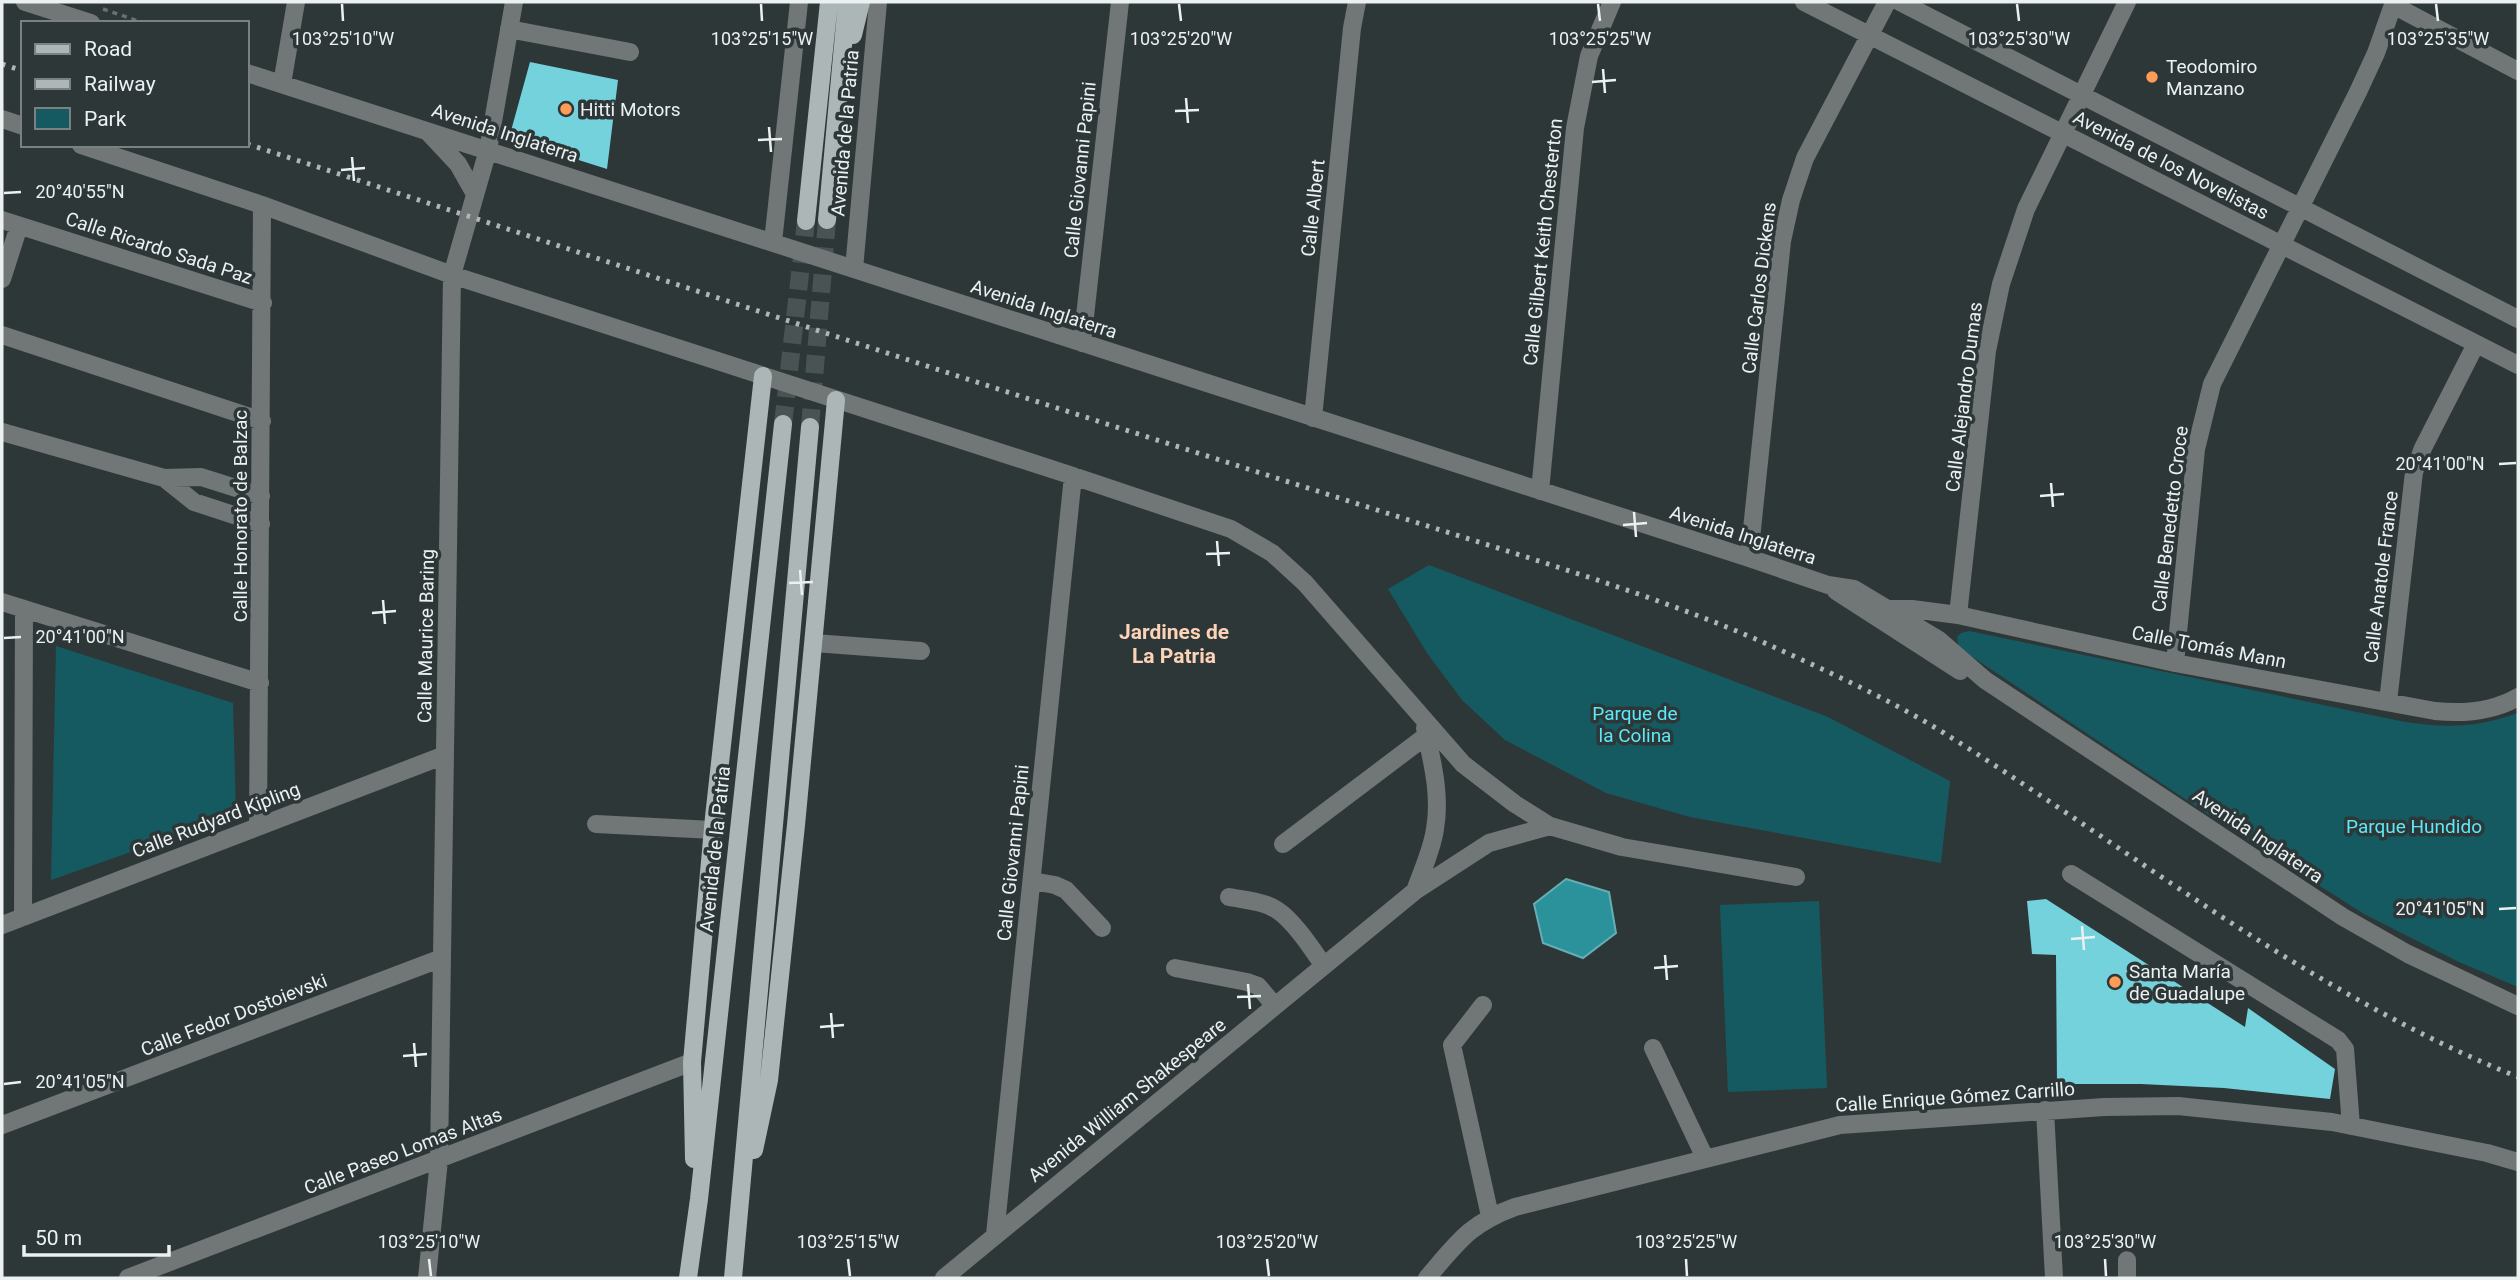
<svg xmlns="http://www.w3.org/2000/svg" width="2520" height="1280" font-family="Roboto,sans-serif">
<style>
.green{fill:#165a61}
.water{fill:#2b919b;stroke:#65aeb5;stroke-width:2}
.building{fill:#73d2dc}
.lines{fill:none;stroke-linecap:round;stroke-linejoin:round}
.major-tunnel{stroke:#4a5354;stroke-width:18;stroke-dasharray:18 9;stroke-linecap:butt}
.path{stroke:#687071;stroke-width:3.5;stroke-dasharray:5 5;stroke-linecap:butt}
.minor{stroke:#717676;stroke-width:18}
.major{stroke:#adb6b7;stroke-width:18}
.rail{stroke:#afb6b7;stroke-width:5;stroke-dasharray:3.5 7;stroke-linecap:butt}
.ticks{fill:none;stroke:#ebf0f1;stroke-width:2.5}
.poi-dot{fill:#fd9c56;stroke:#2e3738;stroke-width:2.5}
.labels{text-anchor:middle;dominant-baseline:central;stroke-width:7;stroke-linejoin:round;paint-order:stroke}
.poi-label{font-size:19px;fill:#ebf0f1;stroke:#2e3738;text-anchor:start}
.street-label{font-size:19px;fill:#ebf0f1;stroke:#2e3738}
.park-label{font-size:19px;fill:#5ce9f7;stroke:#2e3738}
.neighbourhood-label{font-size:21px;font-weight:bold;fill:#fdd3b8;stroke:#2e3738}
.ticks-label{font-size:18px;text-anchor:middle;fill:#ebf0f1;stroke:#2e3738;stroke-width:7;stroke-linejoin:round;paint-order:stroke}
</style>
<rect width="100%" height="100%" fill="#2e3738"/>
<path class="green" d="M1429,565L1828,717L1950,781L1941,863L1690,817L1606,793L1505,740L1462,700L1427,653L1388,589Z
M1969,631L2405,722C2450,728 2475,728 2518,713V987L2459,962L2364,914L2215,819L1959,648L1957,637L1961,633Z
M56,646L233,703L236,815L51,880Z
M1819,901L1827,1088L1728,1092L1720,905Z"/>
<path class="water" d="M1566,879L1609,892L1616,933L1583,958L1543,943L1534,904Z"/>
<path class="building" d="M530,62L618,80L607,169L509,138Z
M2046,899L2245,1027L2248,1008L2335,1069L2330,1099L2224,1088L2141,1084H2057L2056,955L2032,954L2027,901Z"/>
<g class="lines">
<path class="major-tunnel" d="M783,424L806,221
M810,427L827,220"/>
<path class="path" d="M103,9L144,23"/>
<path class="minor" d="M25,2L91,23
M1804,2L2518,365
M1900,2L2518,319
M2393,5L2518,71
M509,29L630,52
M247,73L1749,558L1828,585L1854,589L1939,640L1985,680L2343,917L2408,954L2518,1006
M282,84L296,2
M2,119L23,126
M429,133L458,164L475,194
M81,145L262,205L452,275L1073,476L1231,529L1272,553L1305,583L1463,764L1515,804L1550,826
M2,220L263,303
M773,242L799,2
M854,269L878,2
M2,279L19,226
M2,335L262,421
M1082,343L1120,2
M1313,418L1352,28L1357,2
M2,432L164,478L201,477L261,496
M164,478L194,502L261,524
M1540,491L1575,128L1589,56L1612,2
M1749,558L1782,241L1791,200L1805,158L1887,2
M1836,591L1960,671
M2,602L260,683
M1891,609H1912L1958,615L2175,663L2435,711C2464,714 2492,712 2518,697
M1958,615L1987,351L2001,284L2026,209L2127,2
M814,643L921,651
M2175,663L2196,449L2212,384L2358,92L2376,53L2394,2
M2388,702L2414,472L2423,448L2476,344
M596,824L713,830
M258,826L262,205
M1283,844L1426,736
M2071,874L2338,1040L2345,1049L2351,1126
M1032,881L1055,885L1066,890L1102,928
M1415,891C1422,871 1432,850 1435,829C1441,795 1432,761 1425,728
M1229,897C1244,900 1263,901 1277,910C1294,921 1312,949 1324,966
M23,917L24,609
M2,925L445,755
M1175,968L1247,982L1258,986L1275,1006
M1483,1005L1452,1045L1490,1216
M1653,1048L1705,1158
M2045,1110L2054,1278
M2,1125L442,958
M995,1235L1073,476
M128,1278L692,1062
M427,1278L439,1160L452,275L488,150L514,2
M944,1278L1415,891L1489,843L1550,826L1622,847L1796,877
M1427,1278C1458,1242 1469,1224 1515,1207L1840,1125L2104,1107L2178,1106L2332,1122L2487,1153L2518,1162
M2127,1278V1260"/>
<path class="major" d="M853,35L861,2
M827,220L847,2
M806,221L829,2
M754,1150L769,1080L796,825L836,400
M694,1159L692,1062L714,817L763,376
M688,1278L699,1199L783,424
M733,1278L810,427"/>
<path class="rail" d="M2,64L23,71
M247,144C558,245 868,348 1179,447C1286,481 1392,515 1498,548C1589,577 1681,606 1767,644C1827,671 1889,699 1944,733C2133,851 2310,994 2518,1077"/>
</g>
<path class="ticks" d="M342,4L343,21M761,4L762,21M1179,4L1181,21M1598,4L1600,21M2017,4L2019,21M2436,4L2438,21M1603,69L1605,93M1592,82L1616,80M1186,98L1188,123M1175,111L1199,110M769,127L771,152M758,140L782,139M352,157L354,181M341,170L365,168M4,193L21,192M2499,464L2516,463M2051,483L2053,507M2040,496L2064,494M1634,512L1636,537M1623,525L1647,523M1217,541L1219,566M1206,554L1230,553M800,570L802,595M789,583L813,582M383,600L385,624M372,613L396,611M4,638L21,637M2499,909L2516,908M2082,926L2084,950M2071,939L2095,937M1665,955L1667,980M1654,968L1678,966M1248,984L1250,1009M1237,997L1261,996M831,1013L833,1038M820,1027L844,1025M414,1043L416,1067M403,1056L427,1054M4,1084L21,1082M429,1259L431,1276M848,1259L850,1276M1267,1259L1269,1276M1686,1259L1687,1276M2105,1259L2106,1276"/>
<g class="poi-dot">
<circle cx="2152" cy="77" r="7"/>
<circle cx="566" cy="109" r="7"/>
<circle cx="2115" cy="982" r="7"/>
</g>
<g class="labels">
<g class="poi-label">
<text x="2166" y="66">Teodomiro<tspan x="2166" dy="22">Manzano</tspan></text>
<text x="580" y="109">Hitti Motors</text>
<text x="2129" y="971">Santa María<tspan x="2129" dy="22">de Guadalupe</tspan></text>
</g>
<g class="street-label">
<text transform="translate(505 133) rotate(18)">Avenida Inglaterra</text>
<text transform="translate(845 133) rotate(-85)">Avenida de la Patria</text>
<text transform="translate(2171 165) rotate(27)">Avenida de los Novelistas</text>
<text transform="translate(1080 170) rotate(-84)">Calle Giovanni Papini</text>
<text transform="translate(1313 208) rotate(-84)">Calle Albert</text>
<text transform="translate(1543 242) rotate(-84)">Calle Gilbert Keith Chesterton</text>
<text transform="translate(159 248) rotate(18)">Calle Ricardo Sada Paz</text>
<text transform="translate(1759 288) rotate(-83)">Calle Carlos Dickens</text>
<text transform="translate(1044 309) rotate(18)">Avenida Inglaterra</text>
<text transform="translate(1964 397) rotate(-83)">Calle Alejandro Dumas</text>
<text transform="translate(240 516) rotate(-90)">Calle Honorato de Balzac</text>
<text transform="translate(2170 519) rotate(-83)">Calle Benedetto Croce</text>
<text transform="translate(1743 535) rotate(18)">Avenida Inglaterra</text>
<text transform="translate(2381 577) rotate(-83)">Calle Anatole France</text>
<text transform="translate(426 636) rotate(-89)">Calle Maurice Baring</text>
<text transform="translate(2209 647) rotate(11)">Calle Tomás Mann</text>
<text transform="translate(216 820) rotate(-21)">Calle Rudyard Kipling</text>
<text transform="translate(2258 836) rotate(34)">Avenida Inglaterra</text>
<text transform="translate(715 849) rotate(-84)">Avenida de la Patria</text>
<text transform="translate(1013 853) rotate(-84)">Calle Giovanni Papini</text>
<text transform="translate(234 1015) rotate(-21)">Calle Fedor Dostoievski</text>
<text transform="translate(1955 1097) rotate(-4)">Calle Enrique Gómez Carrillo</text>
<text transform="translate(1127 1100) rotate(-39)">Avenida William Shakespeare</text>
<text transform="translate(403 1151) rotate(-21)">Calle Paseo Lomas Altas</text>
</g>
<g class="park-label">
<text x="1635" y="713">Parque de<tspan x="1635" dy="22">la Colina</tspan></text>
<text x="2414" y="826">Parque Hundido</text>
</g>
<g class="neighbourhood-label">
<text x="1174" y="632">Jardines de<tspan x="1174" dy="24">La Patria</tspan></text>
</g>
</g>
<g class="ticks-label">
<text x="343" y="45">103°25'10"W</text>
<text x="762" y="45">103°25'15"W</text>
<text x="1181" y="45">103°25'20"W</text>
<text x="1600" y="45">103°25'25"W</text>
<text x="2019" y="45">103°25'30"W</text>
<text x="2438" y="45">103°25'35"W</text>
<text x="80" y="198">20°40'55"N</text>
<text x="2440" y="470">20°41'00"N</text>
<text x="80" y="643">20°41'00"N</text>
<text x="2440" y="915">20°41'05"N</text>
<text x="80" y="1088">20°41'05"N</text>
<text x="429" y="1248">103°25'10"W</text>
<text x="848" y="1248">103°25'15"W</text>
<text x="1267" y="1248">103°25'20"W</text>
<text x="1686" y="1248">103°25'25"W</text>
<text x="2105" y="1248">103°25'30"W</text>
</g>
<rect width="2520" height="1280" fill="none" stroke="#ebf0f1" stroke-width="7"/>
<rect x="21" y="21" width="228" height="126" fill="#2e3738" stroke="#7a8182" stroke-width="2"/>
<rect x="35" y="44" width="35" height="10" fill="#adb6b7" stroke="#7a8182" stroke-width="2"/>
<text x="84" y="56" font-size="21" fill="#ebf0f1">Road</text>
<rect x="35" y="79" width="35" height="10" fill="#afb6b7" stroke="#7a8182" stroke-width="2"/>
<text x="84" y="91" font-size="21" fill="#ebf0f1">Railway</text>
<rect x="35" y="108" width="35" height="21" fill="#165a61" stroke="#7a8182" stroke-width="2"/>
<text x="84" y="126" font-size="21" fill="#ebf0f1">Park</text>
<path d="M24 1245v10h145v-10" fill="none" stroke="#ebf0f1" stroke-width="3.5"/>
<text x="35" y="1245" font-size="21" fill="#ebf0f1" stroke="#2e3738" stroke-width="5" paint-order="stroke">50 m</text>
</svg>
